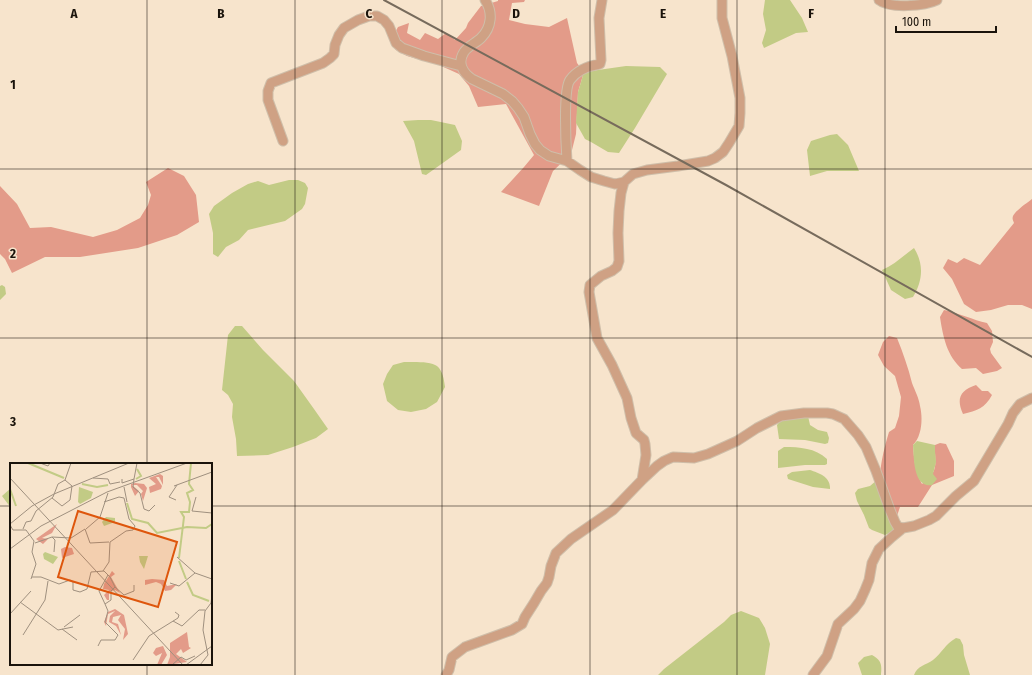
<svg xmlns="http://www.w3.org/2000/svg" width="1032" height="675" font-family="'Fira Sans Condensed',sans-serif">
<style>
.forest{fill:#e39b89}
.water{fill:#c2cb85}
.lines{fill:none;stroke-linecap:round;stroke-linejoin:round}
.minor-casing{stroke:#cfbea9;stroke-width:11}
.minor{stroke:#cfa184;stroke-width:9}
.rail{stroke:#776b5c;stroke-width:2}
.grid{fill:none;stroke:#1a130b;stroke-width:1;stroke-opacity:0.55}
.inset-river{fill:none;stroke:#c2cb85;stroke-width:2}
.inset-road{fill:none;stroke:#9f907f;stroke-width:1}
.view{fill:#de560c;fill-opacity:0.15;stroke:#de560c;stroke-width:2}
.inset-edge{fill:none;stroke:#1a130b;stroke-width:2}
.grid-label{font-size:13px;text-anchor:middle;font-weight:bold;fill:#1a130b;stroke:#f7e4cc;stroke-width:3;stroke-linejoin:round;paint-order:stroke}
</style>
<rect width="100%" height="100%" fill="#f7e4cc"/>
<path class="forest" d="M498,0H525L524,2L512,3L509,20L525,24L549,27L567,18L577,63L584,72L578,92L576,134L571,154L553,171L539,206L501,192L524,167L534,155L506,104L478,107L469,86L459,74L439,65L407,56L396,50L390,42L398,27L409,23L407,33L420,40L425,33L438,39L446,33L455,40L466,28L468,23L481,6L498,1Z
M168,168L184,176L196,195L199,222L177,235L138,248L80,257H45L12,273L5,259L0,254V186L17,204L30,228L51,227L93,237L117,230L140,218L148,205L151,195L146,182Z
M1032,199V309L1022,305H1008L991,310L976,312L964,304L952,279L943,268L948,259L957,263L964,258L980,265L1014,223C1013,220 1012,219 1013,216C1015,211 1027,203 1032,199Z
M944,310C959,313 973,320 987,323L992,331L993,342L990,349L991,353L1002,368L997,371L983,374L976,368L962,369C947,356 943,337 940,317Z
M889,336L897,338C903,353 908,367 912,383C915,391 919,398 920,406C923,418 922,436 913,445C914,459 915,471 922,484C925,481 929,478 932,474C938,466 934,454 935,445L940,443L946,444L954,461V476L932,485L918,507H900L895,522C890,510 884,495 881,483C878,471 885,445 889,432L895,428L899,416L901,397L895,376L884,366L878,355L883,342Z
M976,385L982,391H988L992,395C985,408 977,411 963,414C956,399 960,390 976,385Z"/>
<path class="water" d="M765,0H790L802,18L808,32L796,33L764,48L762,43L766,30L763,14Z
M626,66L660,67L667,74L635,128L619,153L608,152L591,142L585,139L576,123L578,92L584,72Z
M418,120H431L455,125L462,141L461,150L426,175L422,174L414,141L403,121Z
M837,134L848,145L859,171H827L810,176L807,150L811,141L830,135Z
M289,180H298L305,183L308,188L305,204L302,209L285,221L248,230L239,240L226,247L218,257L213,254V233L209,214L214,206L232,193L248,184L258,181L269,185Z
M914,248C924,264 923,280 913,297L905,299L891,290L882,270C894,265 903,256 914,248Z
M2,285L5,287L6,294L0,300V286Z
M235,326H242L263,350L294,381L314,409L328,429L316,438L293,447L268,455L237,456L236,439L232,417L233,404L228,395L222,390L228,335Z
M404,362C413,362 431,361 437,366C443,371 444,380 445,387L437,402L426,409L411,412L398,410L387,401L383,384L387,374L393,365Z
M808,416L810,425L818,430L827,432L829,438L828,443L825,444L805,440L779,439L777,425L781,420Z
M917,441L935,445V451L936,462L933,474L937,479L932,485C913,488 914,458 913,445Z
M784,447C800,447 815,448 827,459V464L825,465H805L778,468V451Z
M810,470C819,473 831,477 830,489L813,487L788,479L787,475L792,472Z
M877,480L896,529L894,531L885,535L872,530L869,528L864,515L857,501L855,493L858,489L870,486Z
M11,488V508L2,496Z
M741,611L759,618L765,628L770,644L765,675H658L664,669L724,622L731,615Z
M956,638L960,639L963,645L964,655L970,675H914C917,666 926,665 933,660C942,653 945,644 956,638Z
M872,655C881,660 882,664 881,674V675H862L858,663L864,657Z"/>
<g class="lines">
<defs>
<path id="minor" d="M485,0C493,12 492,27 481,38C476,43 468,46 464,52C457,63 463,73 472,79L503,94L512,101L518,108L524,117L530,134L535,144L540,150L549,156L567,161L580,170L591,177L604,181L615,184L624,182L633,174L647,170L678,166L708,161L715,158L723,152L729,143L739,126L740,113V98L732,56L722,18V0
M879,0C890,9 925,6 937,0
M283,141L268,100V91L271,83L323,63L330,58L334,54L335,45L339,35L344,28L358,20L369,16H377L384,20L389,26L396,43L402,48L424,56L461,66
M567,161C566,146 563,89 570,80C577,70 588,66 600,64L601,60L599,18L602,0
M642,480L657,466L664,461L673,457L694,458L708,454L737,441L757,428L781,416L804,413H827L833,414L844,419L858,435L866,447L876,471L890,510L895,522L898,527L903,528L914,526L929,520L936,516L956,496L974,481L1008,424L1013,413L1020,404L1032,398
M446,675L449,670L452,657L465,647L512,630L522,624L525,617L534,603L541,591L547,583L549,577L551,566L556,553L571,539L613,510L642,480L646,455L645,444L644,440L636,433L631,418L627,398L612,365L597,338L589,292L590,285L601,276L612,271L617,267L619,261L618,233L619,211L621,193L624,182
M813,675L827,656L838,624L854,609L860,601L865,590L869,580L872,563L879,549L892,537L903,528"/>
</defs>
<use href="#minor" class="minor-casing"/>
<use href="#minor" class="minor"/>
<path class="rail" d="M384,0L726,185L1032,357"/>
</g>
<path class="grid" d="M147,0V464M295,0V675M442,0V675M590,0V675M737,0V675M885,0V675M0,169H1032M0,338H1032M0,506H11M211,506H1032M147,664V675"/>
<g transform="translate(10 463)">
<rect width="202" height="202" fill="#f7e4cc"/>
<path d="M150,11L153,13V22L149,14H146L152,23L151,26L140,30L139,24L146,21L139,15ZM125,20L134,21L137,25L133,38L131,31L133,28L127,22H122L129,28L125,33L121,24V21ZM47,61L42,70L32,75L38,76L33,81L26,76ZM55,84L62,85L64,91L52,95L51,86ZM102,108L105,111L101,114L110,130L105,127L99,129V137H97L94,132L99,127L93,126L94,121ZM142,116L154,117L157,123L167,121L161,127L155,128L151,121L146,119L135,122V117ZM105,146L114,152L118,171L113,177L115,166L108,157L111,152L103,154L102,159L108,161L111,172L106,163L99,159L100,153L105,148L98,151L96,163L94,159L98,149ZM177,169L179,184L181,185L173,190L171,186L166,191L177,199L157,202L160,194V180ZM153,183L157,192L151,202H147L152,190L146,193L143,190L146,185Z" fill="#e39b89"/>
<path d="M69,24L83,29L81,35L70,41L68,39ZM96,54L105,55V59L94,63L92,59ZM35,89L48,94L43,101L34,96L33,91ZM129,93H138L134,106L130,99Z" fill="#c2cb85"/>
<path class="inset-river" d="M18,0L54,15M126,16L131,13L127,6M72,21L87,24L98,22M0,26L6,43M117,40L122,56L138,60L147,70L177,64L196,65L202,61M169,95L174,54L171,49H179L180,39L177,30L183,27L179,21L181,0M169,98L176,116M177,119L183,132L199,138"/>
<path class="inset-road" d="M30,0L38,3L40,0M0,15L173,202M83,15L98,16L100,21L110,19M112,16V20L124,16L127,0M124,16L123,24L130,30L134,46L139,48L145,42M55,17L61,0M164,23L202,9M114,24L117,39M186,34L182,48L202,50M42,35L52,43L60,37L62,23L55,17M166,37L159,34L167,22M0,61L22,43L44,31L119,0M0,62L3,67H16L24,78L22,89L26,101L21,116M13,66L16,59L21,58L26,48L43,34L48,21L55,17M76,66L90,54L98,30M42,74L45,77L44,89M25,80L42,74L61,75L75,66L80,80L99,79M0,86L31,63L97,29L177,0M167,94L185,110L202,116M93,108L99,99L100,79L116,68L123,67L125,63L119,56L114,35L109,34L94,39M22,114H31L49,121L60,117L63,119V127L70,129L77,126L81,109L94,108L100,114L105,124L101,128V137L95,141L89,128L98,112M160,120L169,123L185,110M105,124L114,132L124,128V122M10,139L48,167L63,164M0,151L21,128M163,158L172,163L189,147H195M54,164L70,152M52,166L67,177M13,172L35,137L38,118M88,183L91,177H105L108,172L95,159L98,148L95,141M123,197L139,173L168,155L169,152L165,149M162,202L171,194L176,197L185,193M176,202L202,183M190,202L198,192L193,167L195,148L201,140L202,132"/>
<path class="view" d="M68,48L167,79L148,144L48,114Z"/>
<rect width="202" height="202" class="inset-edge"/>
</g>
<g class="grid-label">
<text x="74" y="18">A</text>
<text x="221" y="18">B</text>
<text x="369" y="18">C</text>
<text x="516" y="18">D</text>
<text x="663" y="18">E</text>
<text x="811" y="18">F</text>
<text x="13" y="89">1</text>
<text x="13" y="258">2</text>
<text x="13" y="426">3</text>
</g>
<path d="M896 26v6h100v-6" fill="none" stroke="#1a130b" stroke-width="2"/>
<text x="902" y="26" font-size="12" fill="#1a130b" stroke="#f7e4cc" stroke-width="3" paint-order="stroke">100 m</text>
</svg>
